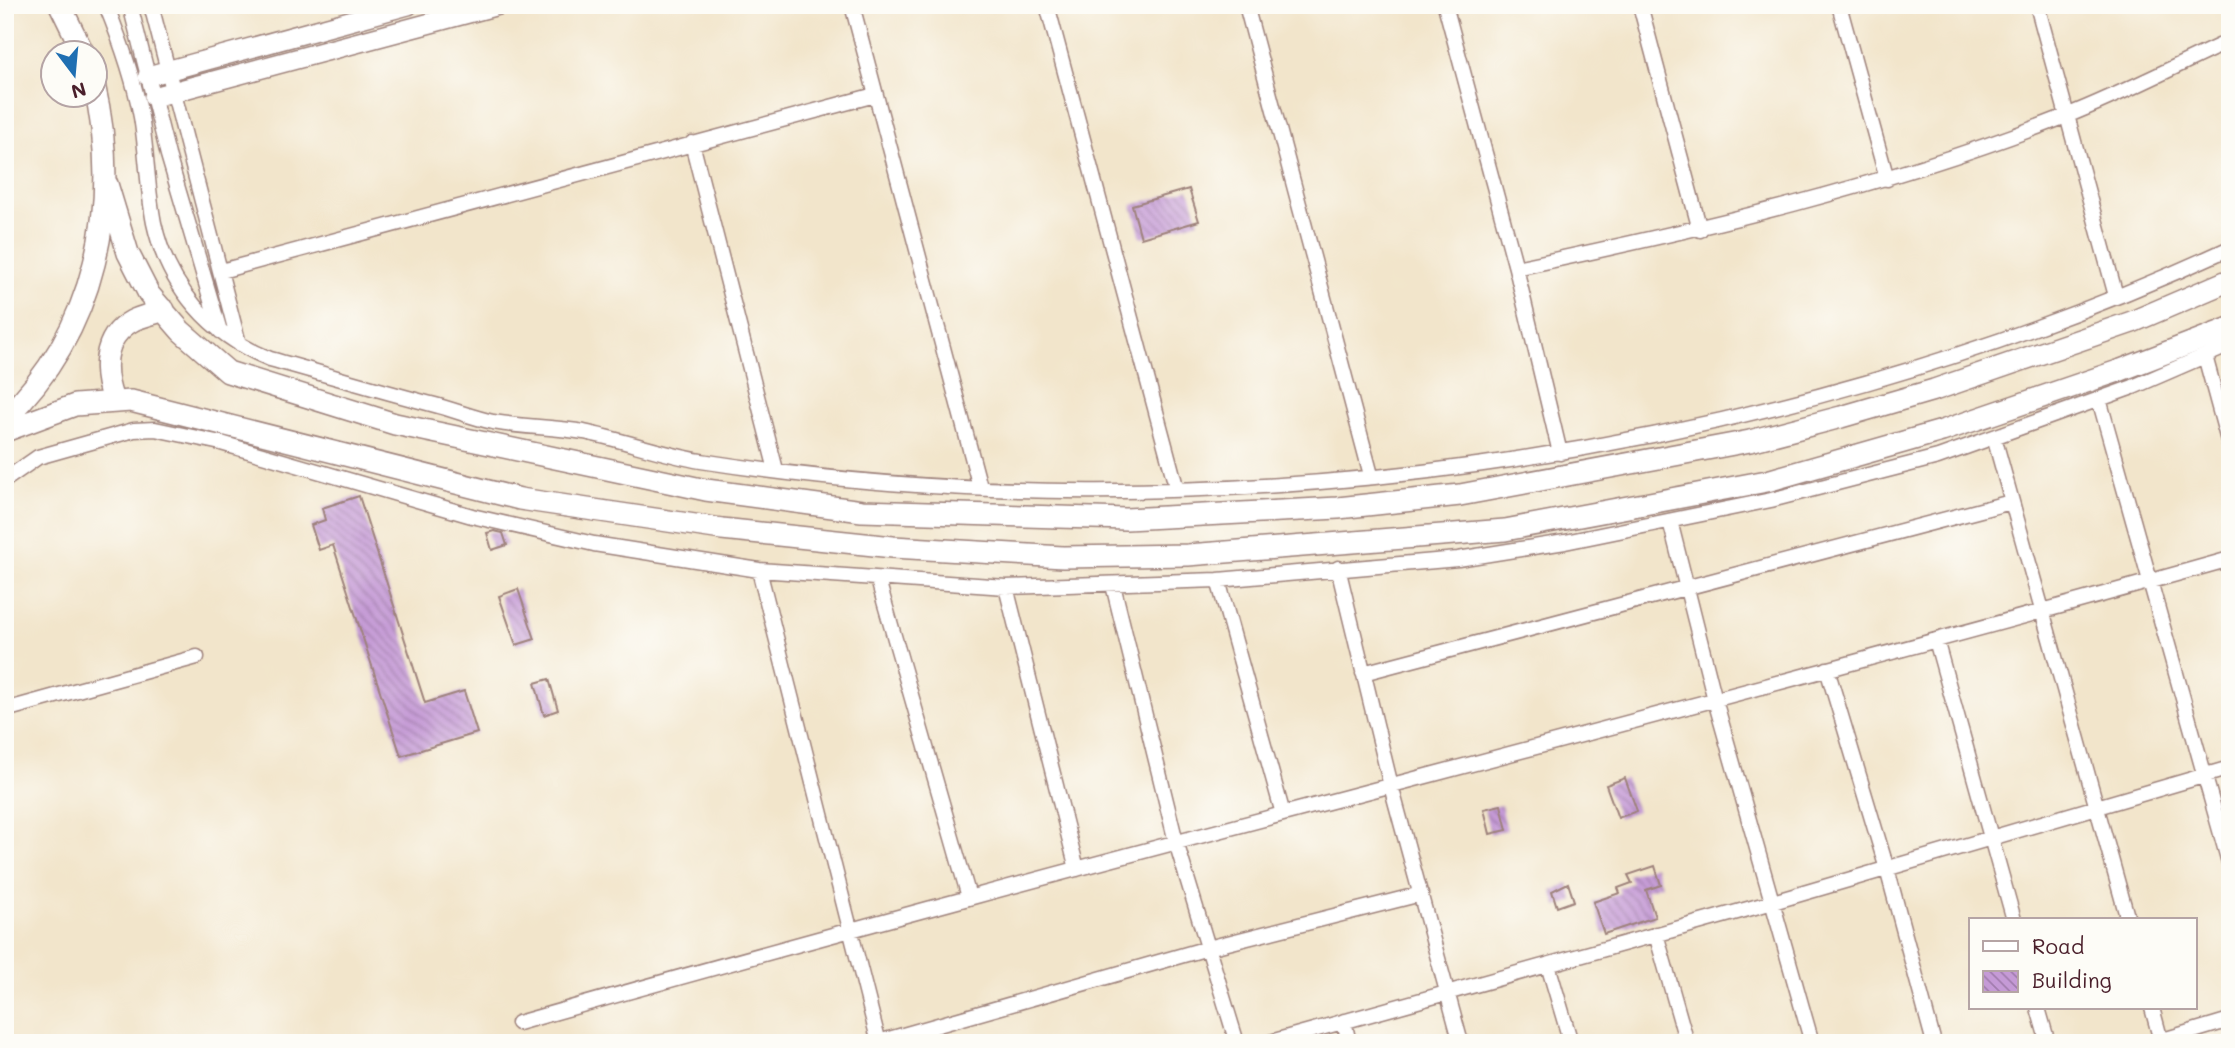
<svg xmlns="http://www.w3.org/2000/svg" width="2235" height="1048" font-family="Mali,sans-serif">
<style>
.building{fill:url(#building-back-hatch)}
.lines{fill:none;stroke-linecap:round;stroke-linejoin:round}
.minor-casing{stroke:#9e827b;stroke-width:17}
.tertiary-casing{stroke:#9e827b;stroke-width:22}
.secondary-casing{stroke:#9e827b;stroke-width:24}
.minor{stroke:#fff;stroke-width:14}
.tertiary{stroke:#fff;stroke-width:19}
.secondary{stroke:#fff;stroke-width:21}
</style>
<defs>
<pattern id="building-back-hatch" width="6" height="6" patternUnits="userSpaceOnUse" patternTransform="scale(1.75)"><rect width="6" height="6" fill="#c59ad6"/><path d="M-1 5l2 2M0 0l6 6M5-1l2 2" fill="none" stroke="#a27dae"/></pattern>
</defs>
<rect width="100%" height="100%" fill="#fdfcf7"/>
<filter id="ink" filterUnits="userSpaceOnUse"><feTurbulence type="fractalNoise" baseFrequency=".0143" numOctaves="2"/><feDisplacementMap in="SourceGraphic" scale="14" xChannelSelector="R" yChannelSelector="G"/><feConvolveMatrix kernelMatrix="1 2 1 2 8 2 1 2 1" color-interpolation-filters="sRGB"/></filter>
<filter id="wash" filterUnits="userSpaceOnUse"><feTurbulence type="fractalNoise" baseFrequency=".00686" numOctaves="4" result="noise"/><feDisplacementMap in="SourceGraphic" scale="28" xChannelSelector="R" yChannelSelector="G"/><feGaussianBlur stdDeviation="1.57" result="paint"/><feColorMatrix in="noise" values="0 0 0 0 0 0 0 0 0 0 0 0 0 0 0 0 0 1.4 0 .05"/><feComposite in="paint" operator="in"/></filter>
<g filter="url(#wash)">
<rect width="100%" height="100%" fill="#f2e5cb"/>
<g id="blocks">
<path class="building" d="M1189,189L1199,221L1141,238L1132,205Z
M359,496L425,703L464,691L477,733L401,756L333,545L319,550L311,525L325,520L322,508Z
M494,531L503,533L507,545L492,550L487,533Z
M518,589L535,639L516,645L499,596Z
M549,679L558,710L544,715L535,683Z
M1625,778L1637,811L1618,818L1606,785Z
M1501,805L1507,830L1490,834L1484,809Z
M1655,866L1661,885L1646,890L1655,917L1604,934L1593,902L1620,893L1618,888L1632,883L1628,875Z
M1568,883L1574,901L1557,907L1552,891Z"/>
</g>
</g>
<g filter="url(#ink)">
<use href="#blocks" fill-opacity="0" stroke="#9e827b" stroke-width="2"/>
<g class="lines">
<defs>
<path id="minor" d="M106,5C121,42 134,78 141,117C147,152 147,188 154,223C168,287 210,335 270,359C325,374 380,391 435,405C454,410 474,418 493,422C523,427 554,427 584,432C623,440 661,454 701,461C1206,540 1766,462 2230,248
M130,5L168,155L220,331
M151,5L239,344
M852,5L980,487
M1047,5L1177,490
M1246,5L1371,475
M1445,5L1516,268L1560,453
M1640,5L1700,230
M1839,5L1887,179
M2037,5L2116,296
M692,143L776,470
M1516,268C1703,229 1888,186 2066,116C2122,94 2175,66 2230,41
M221,271L875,95
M2205,356L2230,448
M2099,399L2230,866
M1994,437L2128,920
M5,480L38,457L134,430L155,429L221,443L472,516L594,544L759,570L1006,587L1218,580L1458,559L1565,542L1771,500L1938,457L2133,387L2230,345
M1670,521L1715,700L1812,1043
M1338,568L1391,786L1461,1043
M759,570L879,1043
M878,580L969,897
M1218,580L1283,814
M1113,585L1176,842L1237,1043
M1006,587L1077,869
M1936,640L2014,920
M1827,669L1887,869L1934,1043
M1363,673L2011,502
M5,710L197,657
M1656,934L1687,1043
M1548,965L1571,1043
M2038,1008L2048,1043
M2152,1008L2161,1041
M1344,1021L1349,1043
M518,1023C1087,860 1661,719 2230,559
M875,1043L1208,948L1421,894
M1267,1043L1773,902L2230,768
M2153,1043L2230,1020"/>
<path id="tertiary" d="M148,76L408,5
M154,97L498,5"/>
<path id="secondary" d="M60,5L83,52
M107,184L128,253L149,294L181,331L228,372L395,424L706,490L862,511L1126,519L1338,508L1460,495L1750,441L1841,417L1934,390L2132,322L2230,280
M113,400C103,373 101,338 132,321C141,316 154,314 164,310
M5,418C96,332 122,203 94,84
M5,431L75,405L131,401L520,499L722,529L893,547L1063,557L1188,555L1505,530L1767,481L1942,431L2121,370L2230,328"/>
</defs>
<use href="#minor" class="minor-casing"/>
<use href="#tertiary" class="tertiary-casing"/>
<use href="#secondary" class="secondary-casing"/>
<use href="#minor" class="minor"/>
<use href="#tertiary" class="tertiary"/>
<use href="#secondary" class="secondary"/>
</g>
</g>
<rect width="2235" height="1048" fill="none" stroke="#fdfcf7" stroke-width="28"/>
<rect x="1969" y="918" width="228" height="91" fill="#fdfcf7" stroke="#b5a4a5" stroke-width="2"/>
<rect x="1983" y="941" width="35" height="10" fill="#ffffff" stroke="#b5a4a5" stroke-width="2"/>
<text x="2032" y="954" font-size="21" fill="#4a1f2b">Road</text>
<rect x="1983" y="971" width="35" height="21" fill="url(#building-back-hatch)" stroke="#b5a4a5" stroke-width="2"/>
<text x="2032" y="988" font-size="21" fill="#4a1f2b">Building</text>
<g transform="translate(74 74) rotate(164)"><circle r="33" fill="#fdfcf7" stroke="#b5a4a5" stroke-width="2"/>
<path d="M0-5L12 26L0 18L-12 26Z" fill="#1f6fb2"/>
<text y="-10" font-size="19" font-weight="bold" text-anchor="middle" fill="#4a1f2b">N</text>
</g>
</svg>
